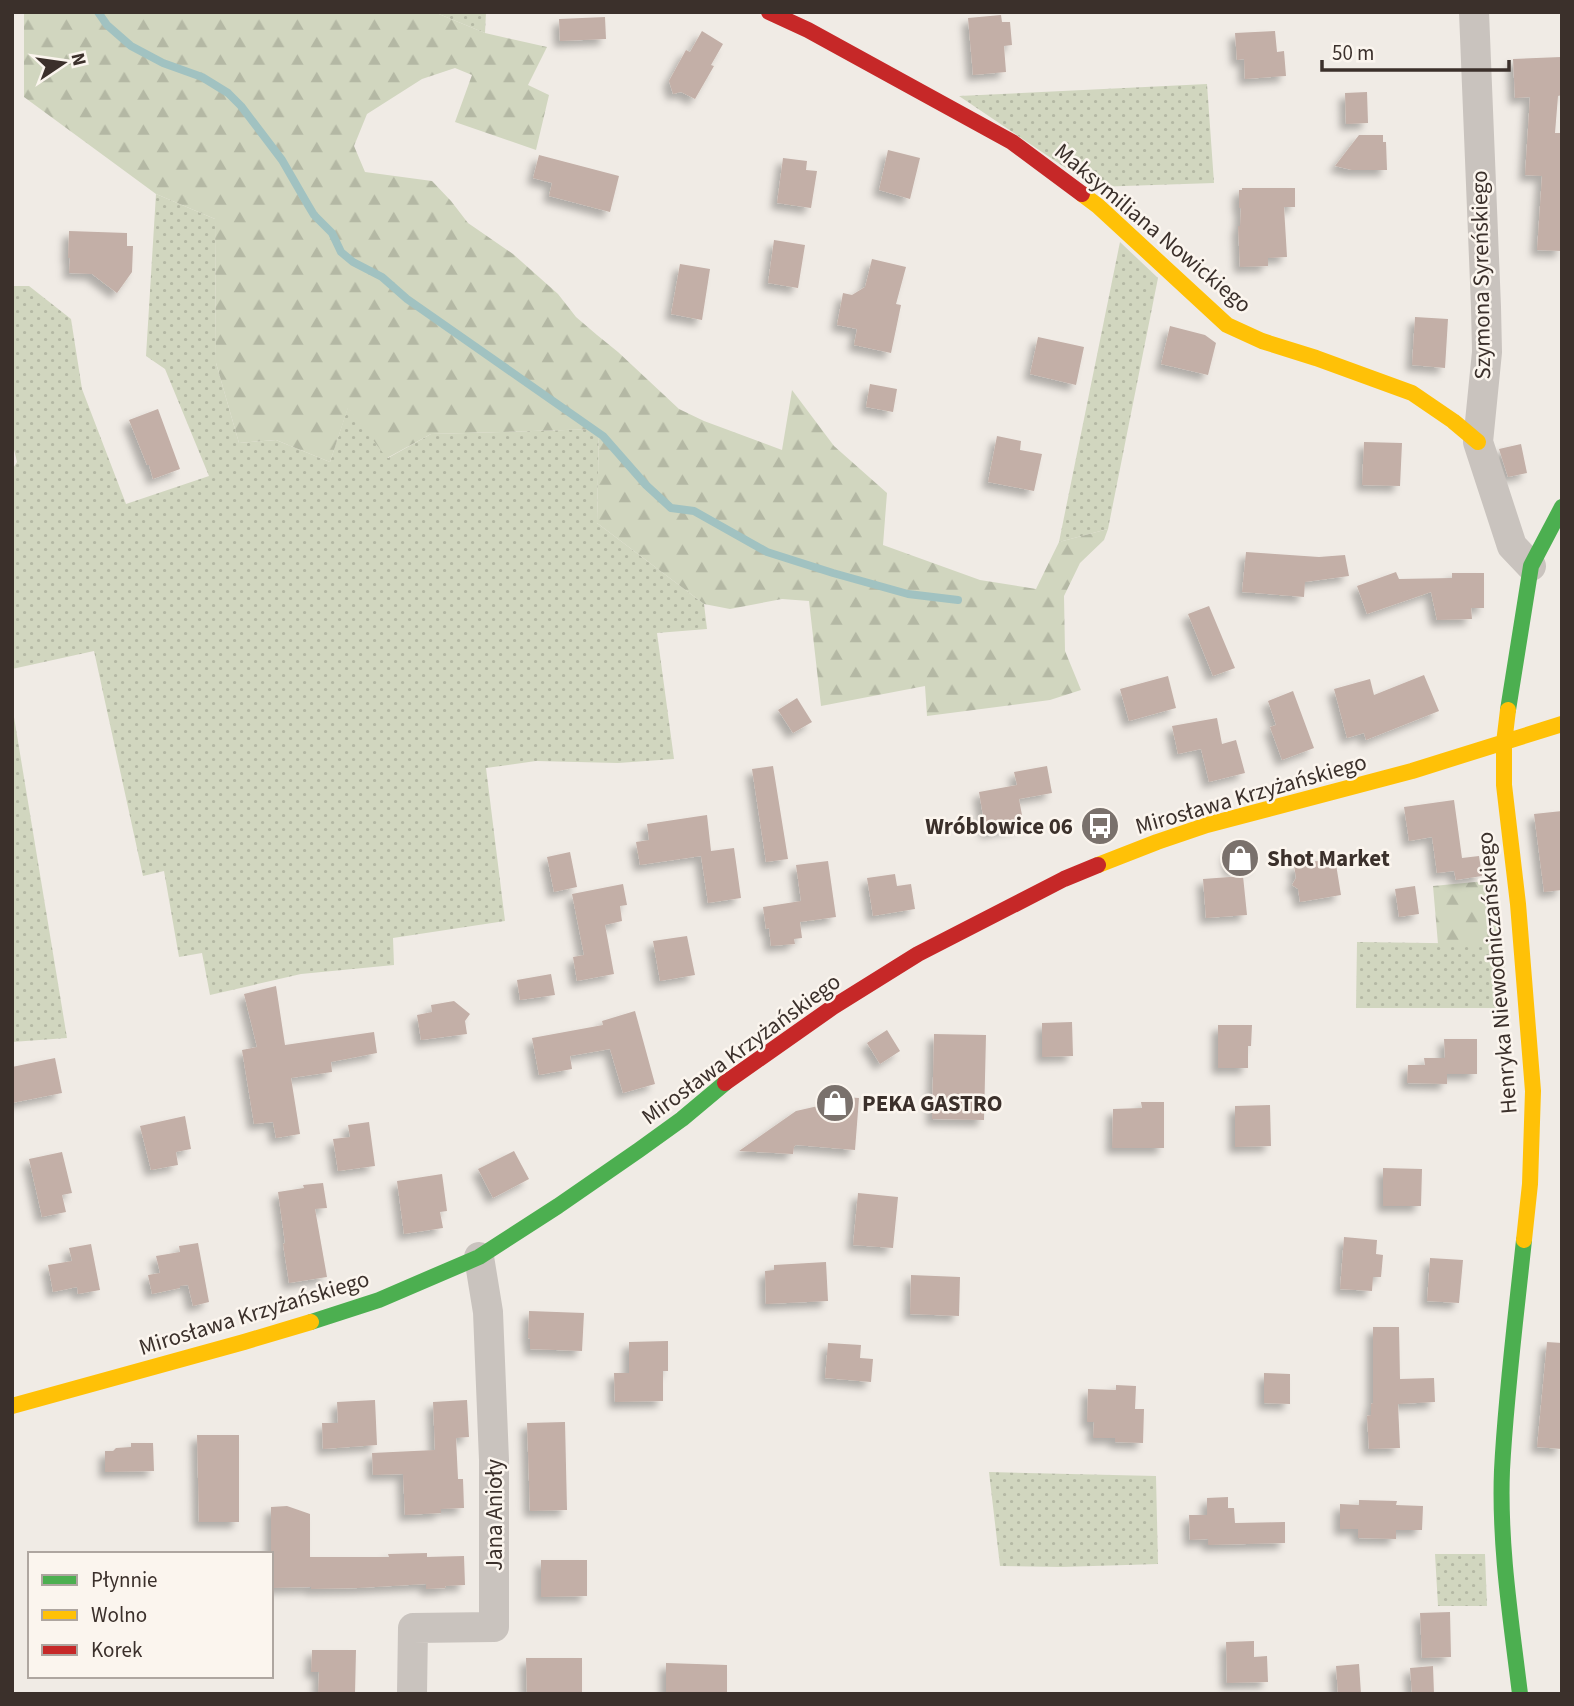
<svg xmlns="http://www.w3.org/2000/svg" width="1574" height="1706" font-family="'Source Sans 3',sans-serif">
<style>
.grass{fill:url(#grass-dots)}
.forest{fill:url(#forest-firs)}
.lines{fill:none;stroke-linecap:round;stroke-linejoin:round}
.stream{stroke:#a1c2c1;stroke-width:8}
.building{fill:#c3afa7;filter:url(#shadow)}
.street{stroke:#c9c3be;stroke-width:30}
.fast{stroke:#4caf50;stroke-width:16}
.slow{stroke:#ffc107;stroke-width:16}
.jam{stroke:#c62828;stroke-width:16}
.labels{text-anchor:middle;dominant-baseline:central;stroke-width:5;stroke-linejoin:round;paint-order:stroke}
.street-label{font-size:23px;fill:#3b302b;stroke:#fbf5ee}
.poi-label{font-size:23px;font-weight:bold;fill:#3b302b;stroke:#fbf5ee;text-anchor:start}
</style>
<defs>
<pattern id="grass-dots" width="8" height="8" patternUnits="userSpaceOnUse" patternTransform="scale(1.75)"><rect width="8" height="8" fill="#d1d6bf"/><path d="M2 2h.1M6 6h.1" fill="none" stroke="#b4b8a4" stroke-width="1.8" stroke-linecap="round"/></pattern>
<pattern id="forest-firs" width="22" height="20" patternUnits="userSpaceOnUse" patternTransform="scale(1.75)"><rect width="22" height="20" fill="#d1d6bf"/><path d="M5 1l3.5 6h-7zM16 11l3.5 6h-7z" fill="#b4b8a4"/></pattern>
<filter id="shadow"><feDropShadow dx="-6" dy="6" stdDeviation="3.5" flood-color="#0004"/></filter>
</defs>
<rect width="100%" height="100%" fill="#f0ebe5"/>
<path class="grass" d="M434,12H486L485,33Z
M1207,84L1214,183L1094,187L959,96Z
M156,194L215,219L216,363L239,443L276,440L330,462L348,407L388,458L431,434L599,429L597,523L704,604L707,629L657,633L674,759L618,763L536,761L486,768L505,921L393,938L394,965L301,974L210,995L202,953L179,957L164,871L143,876L94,651L12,669V470L17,462L12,441V286H29L71,319L82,389L126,504L209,476L165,369L146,356Z
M1120,242L1158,278L1108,529L1059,542Z
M12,705L67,1038L12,1042Z
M1357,942L1503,944L1507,1008H1356Z
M989,1472L1156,1476L1158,1564L1061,1567L1000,1566Z
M1435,1554H1485L1487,1606H1438Z"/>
<path class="forest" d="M24,12H434L485,33L547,47L528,85L549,95L536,150L455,122L472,75L455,68L422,79L367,114L354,146L365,172L432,181L451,201L468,223L513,254L558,294L576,317L597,335L618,352L679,409L704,421L782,450L792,390L834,446L887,493L883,545L980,580L1036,589L1059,542L1108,529L1104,540L1080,563L1064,596L1065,651L1081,690L1050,700L927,716L925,686L821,706L809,601L782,599L730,609L704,604L597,523L599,429L431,434L387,458L348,408L330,462L276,440L239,443L216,363L215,219L156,194L24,97Z
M1496,880L1503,944H1438L1433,886Z"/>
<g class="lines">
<path class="stream" d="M98,12L107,25L131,46L163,63L202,77L228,93L241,106L282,160L308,205L314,215L332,233L341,252L353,262L382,277L407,299L603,436L646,485L671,508L694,511L767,552L833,573L908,594L958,600"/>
</g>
<path class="building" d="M1001,15L1002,22H1010L1012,45L1004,46L1006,72L973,75L968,18Z
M605,17L606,39L560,41L559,19Z
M702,31L723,44L711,65L714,66L695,99L681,92L673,94L669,81L686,50L690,52Z
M1275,31L1277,52L1284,51L1286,76L1245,79L1244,59L1237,60L1235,33Z
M1561,57L1562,95L1558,96L1555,133H1562V251L1537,250L1542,176L1525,175L1530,97L1515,98L1513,59Z
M1367,92L1368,123L1346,124L1345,93Z
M1359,135H1383V142H1386L1387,170H1352L1335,166Z
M888,150L920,158L910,199L879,190Z
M539,155L619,176L610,212L549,196L552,183L533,178Z
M783,158L807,161L806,170L817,171L811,208L777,203Z
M1242,188H1295V207H1284L1287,257L1268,258V266L1240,267L1238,226H1240L1241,208H1239V190H1242Z
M69,231L127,233V246H133L132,272L117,293L92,274L69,273L70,258H68Z
M774,240L805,245L798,288L768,283Z
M872,259L906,267L896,304L901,305L891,353L854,345L857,329L837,325L843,293L852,295L865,287Z
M680,264L710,269L702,320L671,314Z
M1415,317L1448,319L1445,368L1412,365Z
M1170,326L1205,335L1216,343L1208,375L1161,364Z
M1038,337L1084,347L1076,385L1030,374Z
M870,384L897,389L893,412L866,407Z
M158,409L180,469L153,479L149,465H147L129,420Z
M997,436L1021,441L1020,450L1042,454L1034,491L988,482Z
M1364,442L1402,443L1400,486L1362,485Z
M1521,444L1527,473L1508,477L1499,449Z
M1246,552L1319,557L1345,555L1349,576L1305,582L1304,597L1242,592Z
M1396,572L1399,579L1452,578V573H1484V608H1471L1472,619L1437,620L1431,592L1367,614L1357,586Z
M1209,606L1235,668L1213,676L1188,614Z
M1424,675L1439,711L1366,740L1364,733L1347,738L1334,689L1370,679L1374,695Z
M1168,676L1176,708L1129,721L1120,689Z
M1293,691L1314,748L1282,760L1270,727L1276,725L1268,701Z
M797,698L812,722L793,733L778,710Z
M1217,718L1222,744L1236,740L1245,773L1209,782L1201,749L1178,754L1172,726Z
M773,766L788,859L766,862L752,769Z
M1047,766L1052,793L1019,799L1024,826L986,833L979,792L1017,785L1014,772Z
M1454,800L1462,858L1479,856L1482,876L1456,880L1454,871L1437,873L1432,837L1409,841L1404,807Z
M1562,811V890L1544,892L1534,814Z
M707,815L711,851L734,848L741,898L708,903L701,856L640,865L636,842L649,840L647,824Z
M1251,841L1255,867L1230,871L1227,855L1234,845Z
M570,852L577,887L554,892L547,857Z
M1335,858L1341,895L1300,902L1298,889L1292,885L1296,878L1294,865Z
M828,861L836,917L800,922L802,938L794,939L795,944L771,946L769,928L766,929L763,907L801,901L796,865Z
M895,874L897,886L911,884L915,909L873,916L867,878Z
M1243,876L1247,915L1206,918L1203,879Z
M623,884L627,905L620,906L622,921L605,925L614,974L577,981L573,957L584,955L572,894Z
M1415,886L1419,914L1399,917L1395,889Z
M687,936L695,975L660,981L653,941Z
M551,974L555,995L520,1000L517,980Z
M276,986L285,1045L374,1032L377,1053L331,1062L332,1072L291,1078L300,1134L276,1138L273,1122L254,1124L242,1050L257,1047L244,994Z
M454,1001L470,1014L465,1021L467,1034L421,1040L417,1015L432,1012L431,1005Z
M635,1011L655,1084L623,1093L610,1049L570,1056L572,1069L539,1075L532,1038L603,1025L602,1021Z
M1072,1022L1073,1056L1042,1057V1023Z
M1218,1025H1252L1251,1046H1248V1068H1218Z
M887,1030L900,1051L880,1064L867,1043Z
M934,1034L986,1035L984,1120L932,1119Z
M1444,1039H1477V1074H1447V1084L1407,1083L1408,1065H1425L1424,1058H1445Z
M55,1058L62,1093L12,1103V1067Z
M828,1096L859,1098L855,1150L796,1145L794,1147L793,1154L739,1151L796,1111L827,1104Z
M1141,1102H1164V1148H1112L1113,1109L1142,1108Z
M1270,1105L1271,1146L1235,1147V1106Z
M185,1116L191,1149L176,1152L178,1165L151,1170L140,1126Z
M369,1122L375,1166L338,1171L333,1139L350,1137L348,1125Z
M514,1151L529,1179L493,1198L478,1169Z
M62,1152L72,1193L62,1195L66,1212L42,1217L29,1159Z
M1383,1168L1422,1169L1421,1206H1383Z
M442,1174L447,1211L440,1212L443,1228L404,1234L397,1181Z
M323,1183L327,1208L315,1209L327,1277L289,1283L283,1244L285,1243L278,1192L304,1188L303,1185Z
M858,1193L898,1197L893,1248L853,1245Z
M1344,1237L1377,1240L1376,1254L1383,1255L1381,1277H1373L1372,1291L1340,1289Z
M198,1243L209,1302L193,1306L188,1285L180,1286V1288L152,1294L148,1275L160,1273L156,1256L180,1252L179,1246Z
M91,1244L100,1290L78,1294L77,1287L53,1292L48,1265L72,1261L69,1248Z
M1430,1258L1463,1260L1459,1303L1427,1301Z
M826,1262L828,1301L766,1304L765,1271L774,1270V1265Z
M911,1275L960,1277L959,1316L910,1314Z
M529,1311L584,1313L582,1351L530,1349V1339L528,1338Z
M1373,1327H1399L1400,1379L1434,1378L1435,1402L1398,1404L1400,1448L1369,1449L1367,1416L1371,1415V1404L1373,1403Z
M668,1341V1371H663V1401L615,1402L614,1373H629V1342Z
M1547,1342L1562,1343V1449L1537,1447Z
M828,1343L861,1345L860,1358L873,1359L871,1382L825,1378Z
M1264,1373L1290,1374V1404L1264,1403Z
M1116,1385L1136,1386L1135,1409H1144L1143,1443L1115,1442V1438H1093L1094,1422H1087L1088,1389L1116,1390Z
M375,1400L377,1445L323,1449L322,1423H338L337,1402Z
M467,1400L469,1437L456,1438L458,1479H463L464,1508L441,1509V1513L405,1515L403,1474L373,1475L372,1453L435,1450L433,1402Z
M565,1422L567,1510L530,1511L527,1423Z
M197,1435H239V1522H199Z
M131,1443H153L154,1471L105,1472V1451H113L116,1448L131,1447Z
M1228,1497V1508H1234L1235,1523L1285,1522V1543L1208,1545V1539L1190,1540L1189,1515H1207V1498Z
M1359,1500L1397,1501L1396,1505L1423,1506L1422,1530H1396V1539L1358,1538V1529H1340V1504L1359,1505Z
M287,1506L310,1514V1557H389L388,1554L427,1553V1557L464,1556L465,1585L445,1586L446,1588L426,1589V1584L358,1588L311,1589V1587L271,1588V1507Z
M541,1560H587V1596L541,1597Z
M1450,1612L1451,1657L1422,1658L1420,1613Z
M1254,1641V1657L1267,1656L1268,1682L1227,1683L1226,1642Z
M312,1650H356L355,1694H318L319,1672H311Z
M526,1658H582V1693H527Z
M666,1663L727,1665V1694H666Z
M1359,1664L1361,1694H1338L1336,1666Z
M1433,1666L1434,1694H1412L1410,1668Z"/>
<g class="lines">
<path class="street" d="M1474,12L1486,307L1487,352L1478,442L1512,546L1531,566
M412,1694L413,1628L494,1627V1460L488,1312L479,1257"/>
<path class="fast" d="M1508,710L1531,566L1562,507
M311,1322L379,1300L479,1257L558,1206L639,1150L682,1119L725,1083
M1520,1694C1511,1620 1499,1545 1502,1470C1506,1393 1516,1316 1524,1240"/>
<path class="slow" d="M1082,194L1098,206L1227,325L1262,341L1316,358L1412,393L1453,421L1478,442
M1508,710L1504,743V785L1518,904L1533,1091L1530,1184L1524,1240
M1098,865L1157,842L1207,825L1412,771L1562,724
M12,1406L244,1342L311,1322"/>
<path class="jam" d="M769,12L808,30L1012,142L1082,194
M725,1083L833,1007L918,954L1064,879L1098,865"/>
</g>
<defs>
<symbol id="bus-disc" viewBox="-11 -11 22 22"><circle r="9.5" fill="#7a716c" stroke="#fbf5ee"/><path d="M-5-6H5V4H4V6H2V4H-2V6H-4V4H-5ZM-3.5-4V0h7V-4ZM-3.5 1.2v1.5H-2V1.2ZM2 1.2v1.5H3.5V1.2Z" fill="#fff"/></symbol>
<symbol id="shop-disc" viewBox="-11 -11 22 22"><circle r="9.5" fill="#7a716c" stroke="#fbf5ee"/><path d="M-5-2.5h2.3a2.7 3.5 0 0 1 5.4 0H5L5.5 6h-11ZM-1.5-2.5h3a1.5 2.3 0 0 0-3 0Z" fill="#fff"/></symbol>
</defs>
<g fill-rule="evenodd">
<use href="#bus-disc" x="1078" y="804" width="44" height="44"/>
<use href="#shop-disc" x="1218" y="836" width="44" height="44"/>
<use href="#shop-disc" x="813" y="1081" width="44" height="44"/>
</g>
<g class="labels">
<g class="street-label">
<text transform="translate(1153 228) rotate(40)">Maksymiliana Nowickiego</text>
<text transform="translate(1481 275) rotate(-91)">Szymona Syreńskiego</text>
<text transform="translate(1251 794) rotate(-16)">Mirosława Krzyżańskiego</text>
<text transform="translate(1497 973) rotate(-95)">Henryka Niewodniczańskiego</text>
<text transform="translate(741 1049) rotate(-36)">Mirosława Krzyżańskiego</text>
<text transform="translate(254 1313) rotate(-17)">Mirosława Krzyżańskiego</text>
<text transform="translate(494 1515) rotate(-90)">Jana Anioły</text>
</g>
<g class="poi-label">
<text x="1073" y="826" text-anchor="end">Wróblowice 06</text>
<text x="1267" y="858">Shot Market</text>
<text x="862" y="1103">PEKA GASTRO</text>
</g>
</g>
<rect width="1574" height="1706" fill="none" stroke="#3b302b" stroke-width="28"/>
<rect x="28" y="1552" width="245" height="126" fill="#fbf5ee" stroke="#aea6a0" stroke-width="2"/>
<rect x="42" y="1575" width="35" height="10" fill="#4caf50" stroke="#aea6a0" stroke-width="2"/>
<text x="91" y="1587" font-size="21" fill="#3b302b">Płynnie</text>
<rect x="42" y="1610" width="35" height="10" fill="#ffc107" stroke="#aea6a0" stroke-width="2"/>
<text x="91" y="1622" font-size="21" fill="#3b302b">Wolno</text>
<rect x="42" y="1645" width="35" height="10" fill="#c62828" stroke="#aea6a0" stroke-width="2"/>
<text x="91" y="1657" font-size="21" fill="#3b302b">Korek</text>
<g transform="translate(63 63) rotate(77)" stroke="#fbf5ee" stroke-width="5" paint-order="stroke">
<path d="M0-5L12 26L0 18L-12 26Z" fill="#3b302b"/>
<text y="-10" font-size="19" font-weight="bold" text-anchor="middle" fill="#3b302b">N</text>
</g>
<path d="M1322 60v10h187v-10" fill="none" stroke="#3b302b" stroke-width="3.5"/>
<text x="1332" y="60" font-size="21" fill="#3b302b" stroke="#fbf5ee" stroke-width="5" paint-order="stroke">50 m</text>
</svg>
